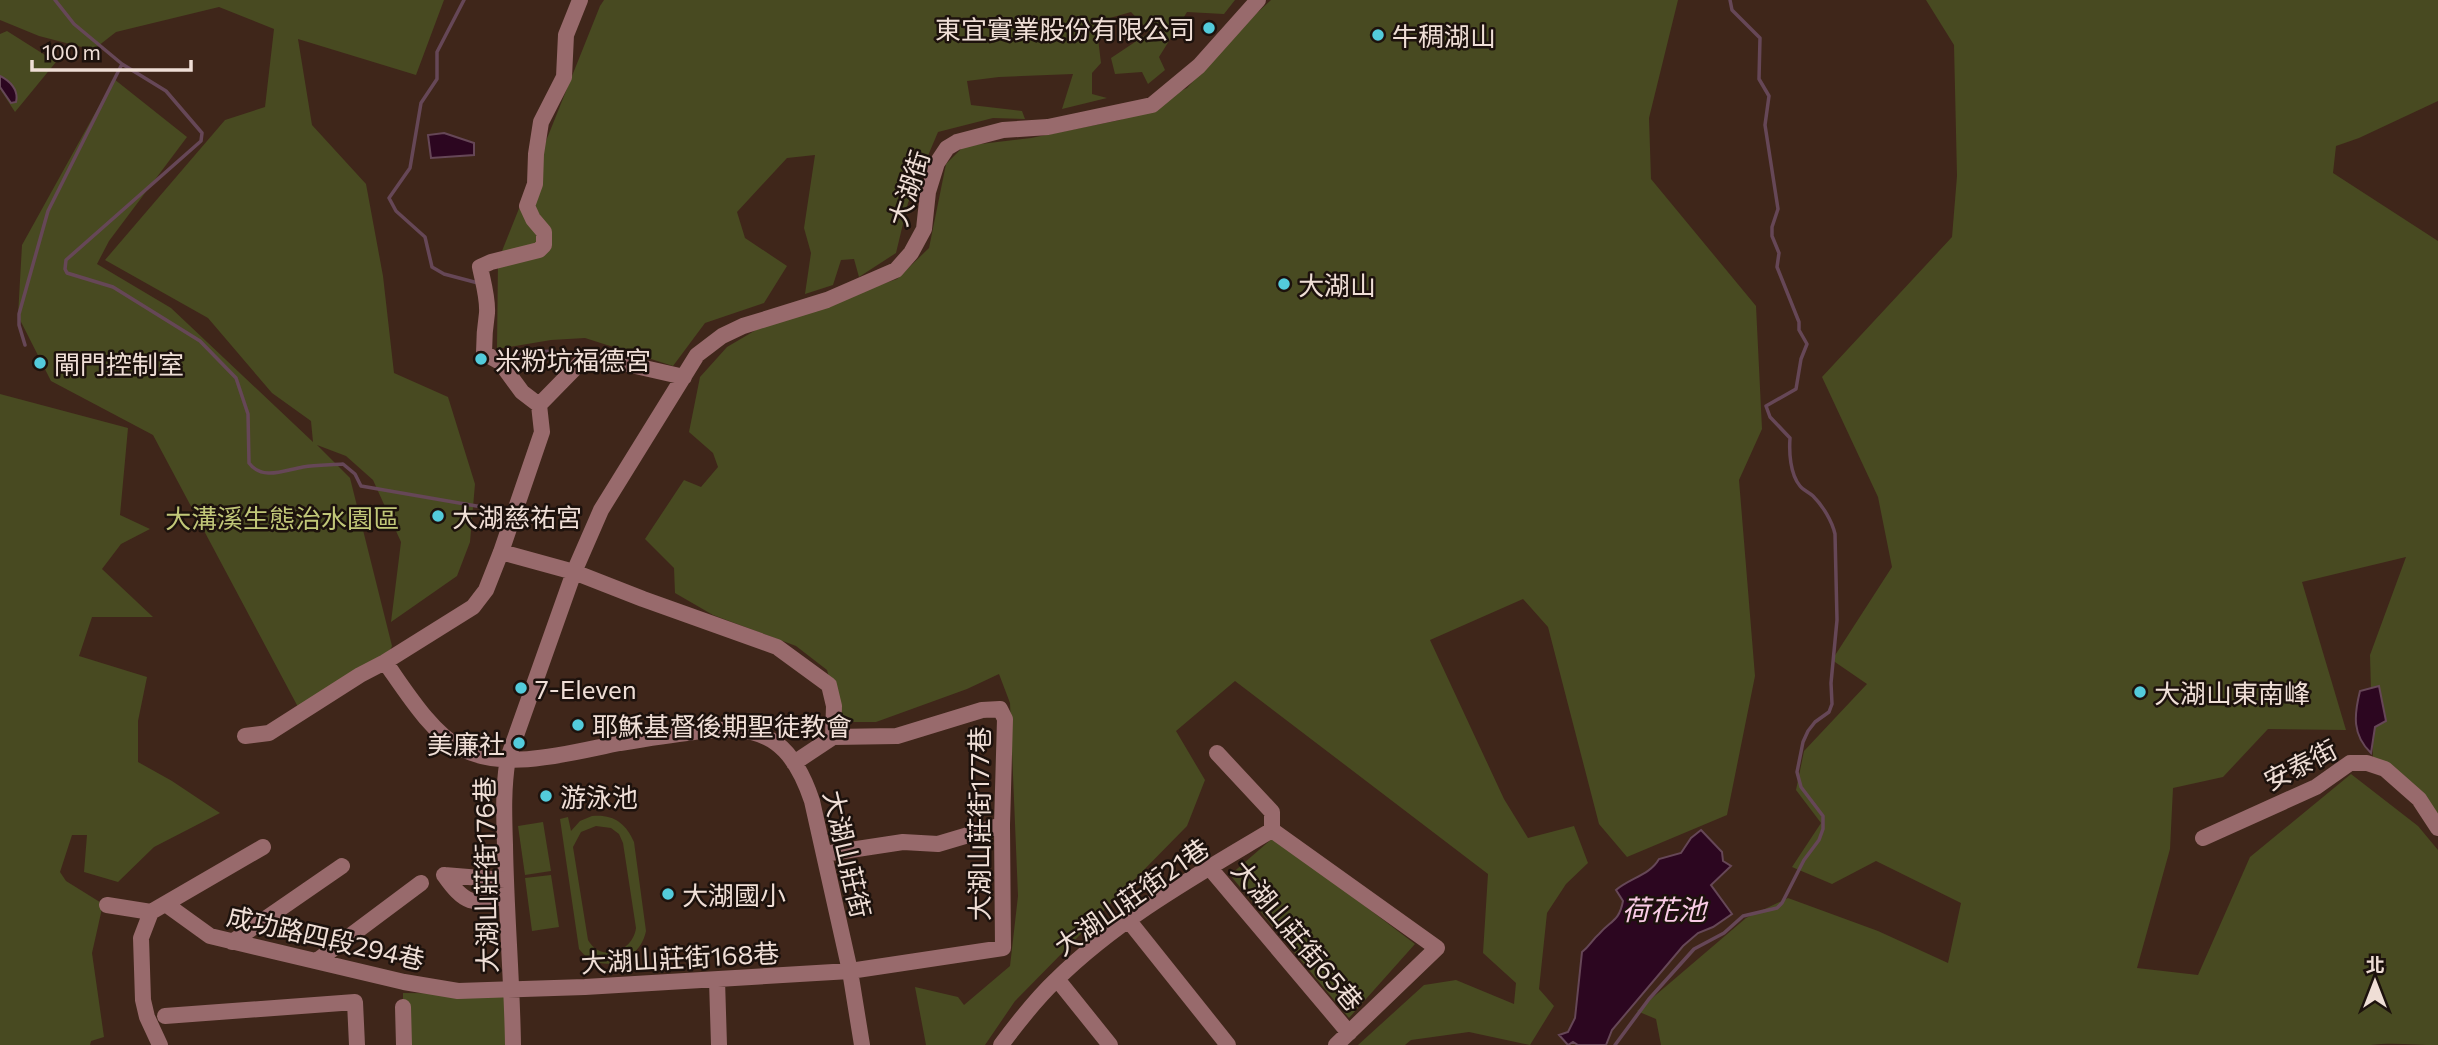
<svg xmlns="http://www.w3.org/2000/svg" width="2438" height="1045" font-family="Commissioner,'Noto Sans TC',sans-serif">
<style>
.green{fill:#484a21;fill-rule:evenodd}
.water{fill:#2c0620;stroke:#664757;stroke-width:2}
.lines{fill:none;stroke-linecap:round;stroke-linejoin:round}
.stream{stroke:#664757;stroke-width:3.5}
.minor{stroke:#986a6c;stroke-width:16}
.poi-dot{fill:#53cbdb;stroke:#1d120d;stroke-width:2.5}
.labels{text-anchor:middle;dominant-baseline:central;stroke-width:5;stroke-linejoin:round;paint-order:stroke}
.poi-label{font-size:26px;fill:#efded6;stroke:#1d120d;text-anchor:start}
.street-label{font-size:26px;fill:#efded6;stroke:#1d120d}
.park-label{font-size:26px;fill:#c1c778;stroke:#1d120d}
.water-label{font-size:28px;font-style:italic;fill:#facce6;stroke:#1d120d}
</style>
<rect width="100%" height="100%" fill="#3f261a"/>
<path class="green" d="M0,0H444L416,75L298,39L312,125L366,184L383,276L394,373L448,397L475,484L470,542L457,576L391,622L401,542L373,480L346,456L317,445L350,478L392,646L385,662L298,707L153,435L51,381L18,316L22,245L114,79L187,137L109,241L97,264L171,308L313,442L311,421L272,393L208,318L105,260L225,120L265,107L274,29L219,7L116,32L93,50L39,36L0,20Z
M604,0H1235L1224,14L1187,12L1159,57L1165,70L1148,84L1142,72L1115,74L1111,58L1150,32L1131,12L1096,22L1101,63L1092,73V94L1107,98L1062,109L1073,74L999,77L967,81L971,105L1022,111L1025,119L993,118L938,132L908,203L896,253L859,277L854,259L841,260L833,285L805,294L811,253L804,228L815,155L787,158L737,212L745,238L787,266L764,303L705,323L673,366L585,338L551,340L497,349L498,261L600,6Z
M1271,0H1678L1649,118L1651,179L1756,306L1762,429L1739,480L1755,676L1727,815L1627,857L1599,824L1548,627L1523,599L1430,640L1504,799L1528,838L1574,826L1588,863L1566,884L1547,913L1539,989L1554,1006L1530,1045L1469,1032L1411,1040L1405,1045H1358L1424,985L1456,980L1514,1004L1516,983L1483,953L1488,874L1235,681L1176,731L1205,780L1187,826L1015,1001L985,1045H926L915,987L958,997L964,1005L1010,966L1018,896L1010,703L999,674L967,689L876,722H842L827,670L796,646L713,615L675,593L674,568L645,539L684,480L701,487L718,467L713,453L689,432L700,377L727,347L766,324L897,279L929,248L946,164L964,146L1031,138L1120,120L1187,88L1247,22Z
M1926,0H2438V101L2359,138L2336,146L2333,173L2438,241V814L2373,761L2370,655L2406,557L2302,582L2346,730L2268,729L2223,777L2173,788L2170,849L2137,968L2198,975L2250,857L2351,774L2418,826L2438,850V1045C2415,1045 2392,1042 2370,1045H1661L1656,1019L1637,1011L1746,918L1788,898L1878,931L1948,963L1961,903L1876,861L1832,884L1792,867L1821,823L1796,790L1804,751L1867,684L1832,660L1892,567L1878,497L1822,377L1952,237L1957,176L1954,45Z
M7,31L56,62L15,112L0,89V34Z
M0,394L128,428L120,515L150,529L121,544L102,569L153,617H92L79,656L147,677L138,721V762L172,781L220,813L154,847L118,882L84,872L87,835H72L60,872L66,881L103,904L92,953L104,1037L91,1041L90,1045H0Z
M592,816C613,814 626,823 634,842L646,931C640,962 600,977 579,949L560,819L568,817L571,831L580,821ZM596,826L611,828L619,834L623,843L636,928C633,952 601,963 588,940L573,847L581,832Z
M543,822L551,871L525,875L518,826Z
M1274,837L1415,944L1349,1018L1230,875Z
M551,875L559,927L532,931L525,878Z
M403,993L506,994L507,1045H403Z"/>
<path class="water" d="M0,76C10,81 19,90 16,102L11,103L0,87Z
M444,133L474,143V155L431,158L428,135Z
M2379,686L2386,721L2375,727L2371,753C2352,735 2354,715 2360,691Z
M1701,830L1722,852L1723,861L1731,866L1711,885L1732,914L1713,927L1698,933L1683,946L1612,1030L1606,1045H1578L1573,1042L1568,1045L1559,1035L1568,1032L1575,1018L1582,952C1590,946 1592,940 1599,934C1611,920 1619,922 1623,901L1616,890C1630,878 1650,875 1659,859L1681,853L1691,838Z"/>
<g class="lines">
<path class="stream" d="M55,0L74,24L122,64L166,91L202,133L201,141L66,260L65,269L67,273L113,287L200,341L236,378L248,414L249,463C262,481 285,470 303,467C316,465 330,465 343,464L355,474L361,486L488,508L509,517
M464,0L437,52V79L421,103L410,168L389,198L396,211L425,237L432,267L444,274L478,283
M25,345L19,325V314L48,211L122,64
M508,357L531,352L554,351L569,366
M1615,1045L1649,999L1694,949L1724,933L1743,916L1777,908L1782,903L1804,860L1819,840L1823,829V816L1801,787L1797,772L1803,742L1808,731L1815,722L1829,712L1832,704L1831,683L1837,620L1835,534C1832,521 1823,506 1813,496C1809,492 1803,490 1800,486C1790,474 1789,452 1790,438L1770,417L1766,406L1796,389L1801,359L1807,344L1799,330V322L1777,267L1779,253L1772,236V227L1778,209L1765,125L1769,96L1759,79L1760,38L1732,10L1730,0"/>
<path class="minor" d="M539,405L585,358L596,357L684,377
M501,552L574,572L643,599L777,647L829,685L834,706L833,737
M385,662C405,690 431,733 462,749C507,772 573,752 620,743C644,739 669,735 694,732C722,729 751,725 776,743C794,756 805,780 812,801L850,971L862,1045
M245,736L269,733L360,675L385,662L473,607L486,590L501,552L542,432L539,405L522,392L500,362L484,353C484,339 485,326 487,313C488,298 483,282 480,267L491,262L539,250L544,245V232L533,219L527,206L535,184L536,154L541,122L564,77L566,35L580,0
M1217,753L1272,812V830L1437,948L1336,1045
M2203,838L2316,787L2350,763H2367L2385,769L2419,799L2438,828
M824,854L903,842L938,844L1002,825
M1209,867L1349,1033
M444,875C463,902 474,909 506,894
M444,875L505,880
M107,905L151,912
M167,905L210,936L404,982L458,991L585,987L850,971L1003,948L1002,825L1005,719L1000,709L982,710L897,736L833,737L794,763
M1129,921L1228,1045
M232,942L342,866
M318,960L421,883
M1057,979L1110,1045
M717,980L719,1045
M403,1007L404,1045
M165,1016L355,1002L357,1045
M160,1045L147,1017L143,1000L141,938L151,912L263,847
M513,1045C512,978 506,912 505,845C504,815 503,787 508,758L574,572L601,510L697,355L722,336L743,326L827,300L896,270L911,253L924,229L928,192L937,163L947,148L957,142L1003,130L1048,127L1152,105L1199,66L1258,0
M1001,1045C1018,1022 1035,1000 1056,980C1119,918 1197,875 1272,830"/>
</g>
<g class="poi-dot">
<circle cx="1209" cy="28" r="7"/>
<circle cx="1378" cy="35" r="7"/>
<circle cx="1284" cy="284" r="7"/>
<circle cx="481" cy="359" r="7"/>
<circle cx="40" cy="363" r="7"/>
<circle cx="438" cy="516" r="7"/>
<circle cx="521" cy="688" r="7"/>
<circle cx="2140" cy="692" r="7"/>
<circle cx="578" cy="725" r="7"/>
<circle cx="519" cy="743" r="7"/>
<circle cx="546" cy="796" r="7"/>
<circle cx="668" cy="894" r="7"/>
</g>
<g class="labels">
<g class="poi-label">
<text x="1195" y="28" text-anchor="end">東宜實業股份有限公司</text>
<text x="1392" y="35">牛稠湖山</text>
<text x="1298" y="284">大湖山</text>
<text x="495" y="359">米粉坑福德宮</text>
<text x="54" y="363">閘門控制室</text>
<text x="452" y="516">大湖慈祐宮</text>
<text x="535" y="688">7-Eleven</text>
<text x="2154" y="692">大湖山東南峰</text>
<text x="592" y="725">耶穌基督後期聖徒教會</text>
<text x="505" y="743" text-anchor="end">美廉社</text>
<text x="560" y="796">游泳池</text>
<text x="682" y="894">大湖國小</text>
</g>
<g class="street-label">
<text transform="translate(908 188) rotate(-72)">大湖街</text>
<text transform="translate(2300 764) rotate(-27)">安泰街</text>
<text transform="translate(978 824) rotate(-90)">大湖山莊街177巷</text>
<text transform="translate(848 854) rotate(77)">大湖山莊街</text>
<text transform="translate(485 875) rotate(-91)">大湖山莊街176巷</text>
<text transform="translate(1131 896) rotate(-35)">大湖山莊街21巷</text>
<text transform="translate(1298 935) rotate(50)">大湖山莊街65巷</text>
<text transform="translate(326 937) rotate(13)">成功路四段294巷</text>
<text transform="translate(680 957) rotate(-3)">大湖山莊街168巷</text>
</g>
<g class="park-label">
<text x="282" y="517">大溝溪生態治水園區</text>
</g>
<g class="water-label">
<text x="1664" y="909">荷花池</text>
</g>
</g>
<g transform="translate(2375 982)" stroke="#1d120d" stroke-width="5" paint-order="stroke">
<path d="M0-5L12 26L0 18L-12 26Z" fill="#efded6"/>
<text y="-10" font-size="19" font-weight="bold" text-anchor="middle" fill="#efded6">北</text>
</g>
<path d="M32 60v10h159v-10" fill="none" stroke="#efded6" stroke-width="3.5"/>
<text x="42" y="60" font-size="21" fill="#efded6" stroke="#1d120d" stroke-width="5" paint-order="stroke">100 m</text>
</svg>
